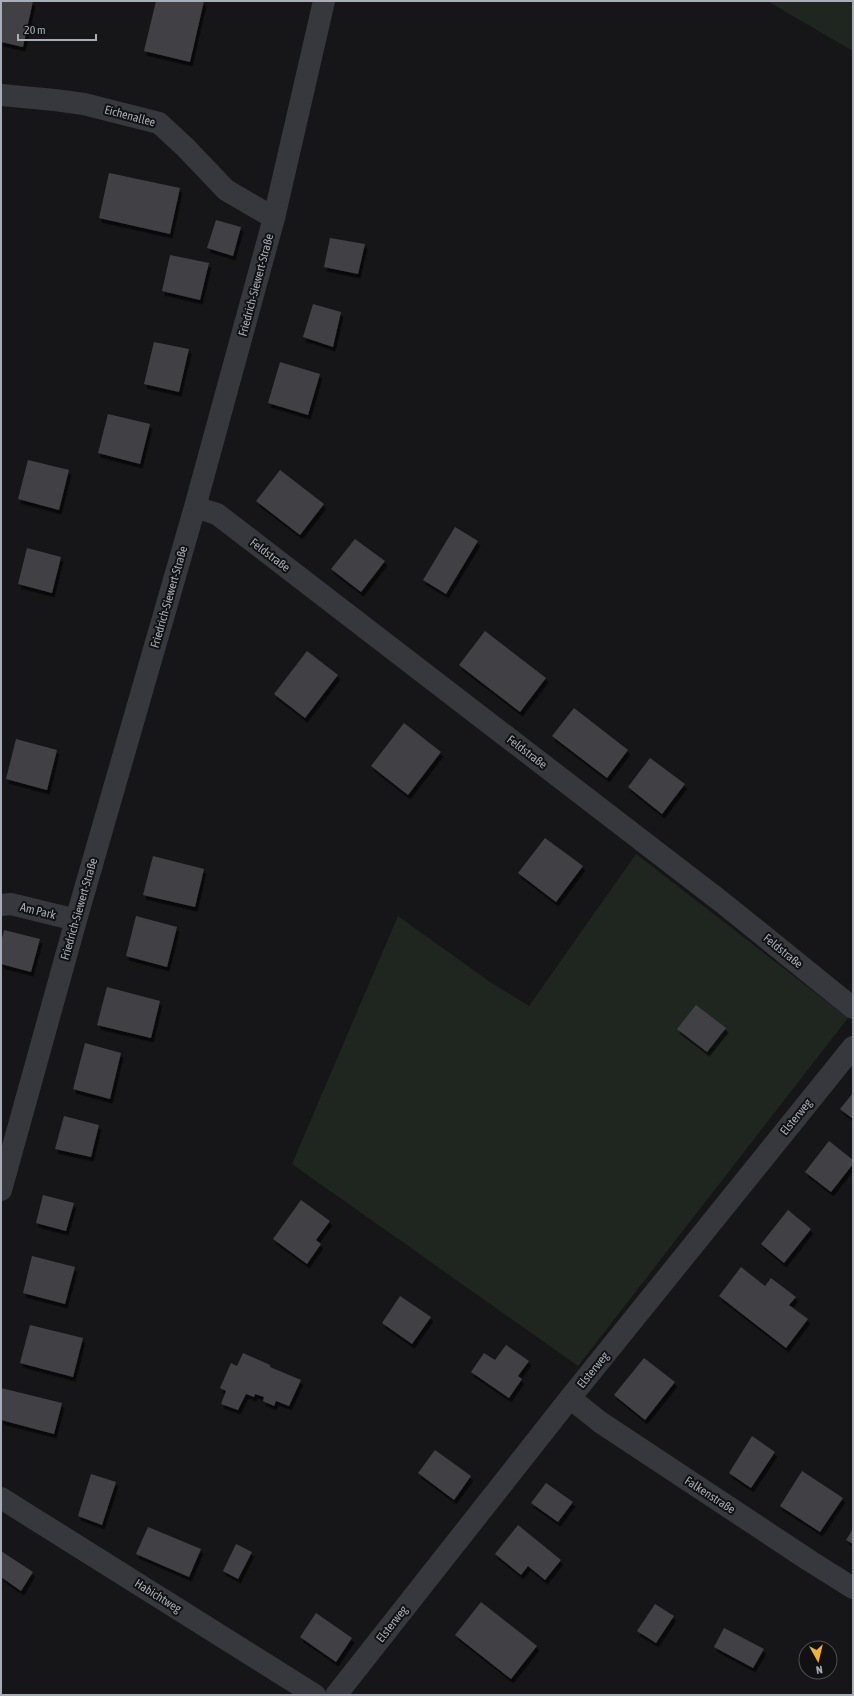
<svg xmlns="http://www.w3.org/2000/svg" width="854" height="1696" font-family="'Asap Condensed',sans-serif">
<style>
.green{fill:#1e261f}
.building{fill:#404145;filter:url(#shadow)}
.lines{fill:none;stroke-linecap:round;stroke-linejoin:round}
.minor{stroke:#37383d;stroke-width:22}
.labels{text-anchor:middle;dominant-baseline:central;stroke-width:4;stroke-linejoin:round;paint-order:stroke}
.street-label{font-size:12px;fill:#a8adb8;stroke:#111113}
</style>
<defs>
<filter id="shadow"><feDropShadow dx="2.5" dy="4.5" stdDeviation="0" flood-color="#0009"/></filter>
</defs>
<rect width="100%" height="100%" fill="#161618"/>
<path class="green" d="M767,1H853V51Z
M636,854L848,1018L578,1366L292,1164L398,916L490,982L529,1006Z"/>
<path class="building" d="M1,1H33L23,47L1,42Z
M156,1H204L190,62L144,51Z
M109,173L180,188L170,234L99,218Z
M216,220L241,227L233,256L207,248Z
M330,238L365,244L358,274L324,267Z
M170,255L209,263L200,300L162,291Z
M313,304L341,312L333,347L303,337Z
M154,342L189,349L179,392L144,384Z
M280,362L320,374L308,415L268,403Z
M108,414L150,424L140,464L98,453Z
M28,460L69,470L59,510L18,499Z
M280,470L324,504L300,535L256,501Z
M455,527L478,541L446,594L423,580Z
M355,539L385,561L361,592L331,569Z
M27,548L61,557L52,593L18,584Z
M485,631L546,678L520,712L459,665Z
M307,651L338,675L305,718L274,694Z
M574,708L628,750L607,778L552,736Z
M404,723L441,752L408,795L371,766Z
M16,739L57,750L47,790L6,779Z
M650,758L685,784L662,814L628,787Z
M545,838L583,866L556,902L518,873Z
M153,856L204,869L195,907L143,895Z
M136,916L177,927L167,967L126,956Z
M4,930L40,939L31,972L1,964V942Z
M107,987L160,1001L151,1038L97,1025Z
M696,1005L726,1028L707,1052L677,1029Z
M85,1043L121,1053L110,1099L73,1089Z
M853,1093V1119L840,1109Z
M64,1116L99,1125L91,1157L55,1149Z
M829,1141L853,1160V1164L831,1192L805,1172Z
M43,1195L74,1203L66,1231L36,1223Z
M301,1200L330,1221L316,1240L321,1244L307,1264L273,1239Z
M788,1210L811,1229L784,1263L761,1244Z
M32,1256L75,1267L65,1304L23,1293Z
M741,1267L765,1286L771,1278L796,1297L789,1305L808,1319L786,1348L719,1296Z
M400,1296L431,1317L412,1344L382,1323Z
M30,1325L83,1338L73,1377L20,1363Z
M506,1345L529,1361L518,1376L522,1379L509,1398L471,1372L484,1353L495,1360Z
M243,1353L270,1365V1367L301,1380L289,1406L276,1401L274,1406L263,1401L264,1397L255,1394L254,1397L246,1394L238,1410L221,1404L226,1391L220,1388L231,1363L237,1366Z
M644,1358L675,1382L645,1420L614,1395Z
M1,1388L62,1403L54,1434L1,1420Z
M752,1436L775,1452L751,1488L729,1473Z
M435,1450L471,1476L454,1500L418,1473Z
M802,1471L843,1498L820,1532L780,1506Z
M91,1474L116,1482L102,1525L78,1516Z
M546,1483L573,1502L558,1522L531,1503Z
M518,1525L561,1560L545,1580L528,1566L521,1575L495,1554Z
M148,1527L201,1549L189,1577L136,1554Z
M853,1529V1544L846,1540Z
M236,1544L252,1552L238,1579L223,1571Z
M1,1551L33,1572L21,1591L1,1577Z
M481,1602L537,1646L511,1679L455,1635Z
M655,1604L674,1616L656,1643L637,1631Z
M316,1613L352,1638L336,1662L300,1637Z
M724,1628L764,1649L753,1668L714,1647Z"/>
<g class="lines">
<path class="minor" d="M1,95L55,100L84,104L159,123L185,147L226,190L274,218
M195,507L217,514L723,903L853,1008
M1,905L11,904L76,920
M1,1190L76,920L195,507L274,218L324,1
M570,1398L600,1422L810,1561L853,1588
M1,1498L315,1695
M336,1695L570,1398L853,1047"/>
</g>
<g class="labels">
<g class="street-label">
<text transform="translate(130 116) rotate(15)">Eichenallee</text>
<text transform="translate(256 285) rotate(-75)">Friedrich-Siewert-Straße</text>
<text transform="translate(270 555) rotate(37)">Feldstraße</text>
<text transform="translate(169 597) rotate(-74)">Friedrich-Siewert-Straße</text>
<text transform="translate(527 752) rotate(37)">Feldstraße</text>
<text transform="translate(79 909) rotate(-74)">Friedrich-Siewert-Straße</text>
<text transform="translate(38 911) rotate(14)">Am Park</text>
<text transform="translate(783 951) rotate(39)">Feldstraße</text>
<text transform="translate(796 1117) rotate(-51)">Elsterweg</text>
<text transform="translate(593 1370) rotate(-51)">Elsterweg</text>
<text transform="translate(710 1495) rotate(33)">Falkenstraße</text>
<text transform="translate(158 1596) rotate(32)">Habichtweg</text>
<text transform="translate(392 1624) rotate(-52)">Elsterweg</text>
</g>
</g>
<rect width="854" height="1696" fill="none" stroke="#a8adb8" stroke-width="4"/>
<g transform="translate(818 1660) rotate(172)"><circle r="19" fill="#111113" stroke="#4d4f55"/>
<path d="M0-3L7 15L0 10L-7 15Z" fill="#f2b134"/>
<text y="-6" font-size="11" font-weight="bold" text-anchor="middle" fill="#a8adb8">N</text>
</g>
<path d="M18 34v6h78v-6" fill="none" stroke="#a8adb8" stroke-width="2"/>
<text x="24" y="34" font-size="12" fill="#a8adb8" stroke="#111113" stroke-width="3" paint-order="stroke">20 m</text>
</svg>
